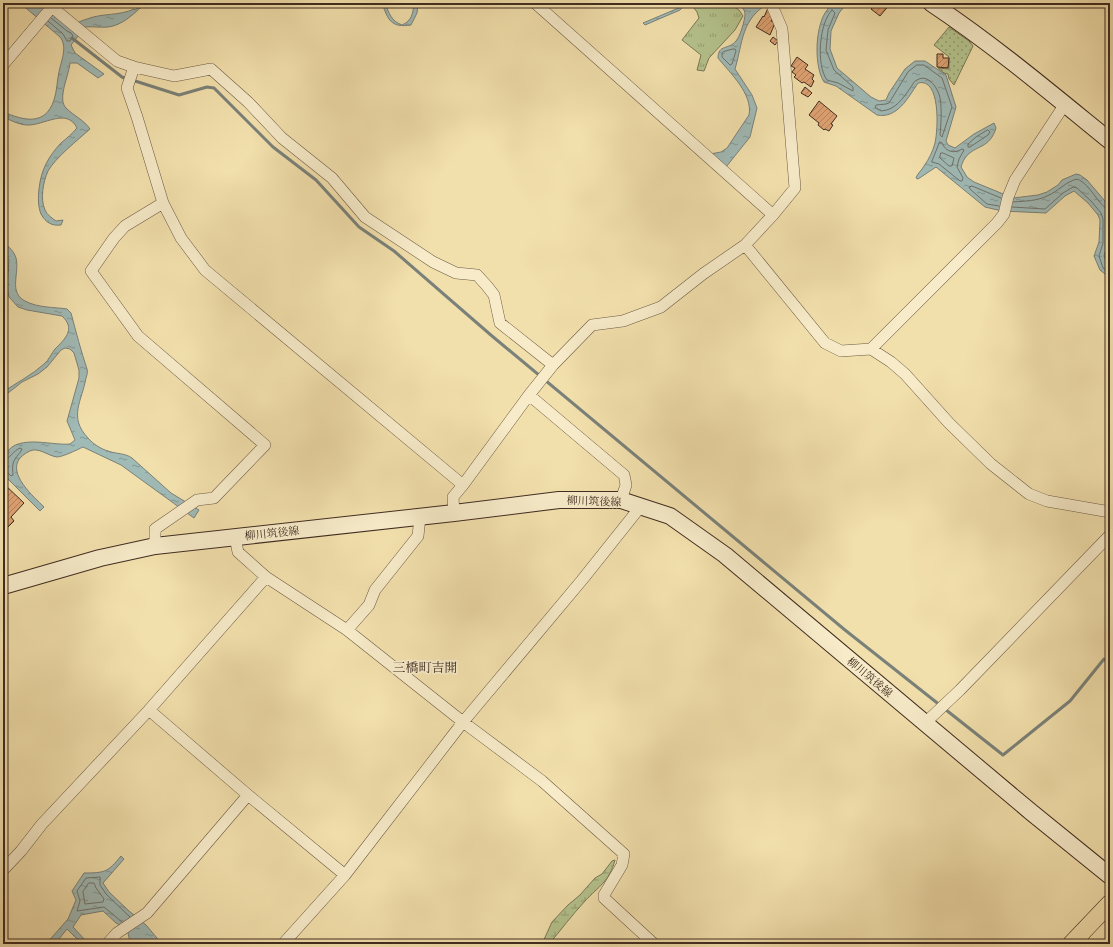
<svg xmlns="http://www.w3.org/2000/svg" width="1113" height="947" font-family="'Libre Caslon Text','Noto Serif JP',serif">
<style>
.grass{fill:url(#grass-tufts);stroke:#7a7857}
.wetland{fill:url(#wetland-marsh);stroke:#7a7857}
.garden{fill:url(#garden-dots);stroke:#7a7857}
.water{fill:url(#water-ripples);stroke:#7a817a}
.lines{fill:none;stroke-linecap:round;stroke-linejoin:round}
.shore{stroke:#70736c;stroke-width:1}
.stream{stroke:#7a817a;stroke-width:3}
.building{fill:url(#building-hatch);stroke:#402c21}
.street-casing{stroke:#6c5944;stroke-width:12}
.secondary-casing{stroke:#402c21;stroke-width:18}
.primary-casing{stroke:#402c21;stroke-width:18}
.street{stroke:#f7ebc9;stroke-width:11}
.secondary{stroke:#f7ebc9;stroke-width:16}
.primary{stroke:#f2e0ac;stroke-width:17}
.labels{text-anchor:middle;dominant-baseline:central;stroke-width:3.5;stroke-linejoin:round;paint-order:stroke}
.street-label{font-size:11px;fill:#402c21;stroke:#f7ebc9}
.quarter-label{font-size:13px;fill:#402c21;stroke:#f7ebc9}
</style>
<defs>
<pattern id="grass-tufts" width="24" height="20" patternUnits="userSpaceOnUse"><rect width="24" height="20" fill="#b5c38d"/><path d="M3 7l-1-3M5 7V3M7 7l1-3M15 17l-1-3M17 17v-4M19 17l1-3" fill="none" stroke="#959f73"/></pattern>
<pattern id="wetland-marsh" width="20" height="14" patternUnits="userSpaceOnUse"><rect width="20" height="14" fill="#b5c38d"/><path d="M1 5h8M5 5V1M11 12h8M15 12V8" fill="none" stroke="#959f73"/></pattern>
<pattern id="garden-dots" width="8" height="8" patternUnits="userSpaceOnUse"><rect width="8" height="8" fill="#b5c38d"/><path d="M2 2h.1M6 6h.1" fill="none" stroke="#959f73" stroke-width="1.8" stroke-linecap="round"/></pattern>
<pattern id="water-ripples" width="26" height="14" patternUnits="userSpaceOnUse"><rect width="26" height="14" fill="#a0bab6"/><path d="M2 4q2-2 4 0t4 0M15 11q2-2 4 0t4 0" fill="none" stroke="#849794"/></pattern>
<pattern id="building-hatch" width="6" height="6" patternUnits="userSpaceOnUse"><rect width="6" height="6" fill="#dfa272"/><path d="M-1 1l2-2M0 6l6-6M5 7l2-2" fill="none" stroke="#b6845d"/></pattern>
</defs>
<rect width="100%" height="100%" fill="#f2e0ac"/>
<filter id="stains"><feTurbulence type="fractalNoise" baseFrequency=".005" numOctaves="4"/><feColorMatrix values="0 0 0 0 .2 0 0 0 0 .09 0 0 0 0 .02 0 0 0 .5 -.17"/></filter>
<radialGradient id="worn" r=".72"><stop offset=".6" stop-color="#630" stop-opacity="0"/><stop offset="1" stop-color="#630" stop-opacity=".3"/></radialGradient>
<path class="grass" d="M690,3H728L739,10L743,16L735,30L709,58L704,71L697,70L701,55L682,40L699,18L697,12Z"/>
<path class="wetland" d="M615,860C609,882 599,886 585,901C572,915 561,930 549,944H542L552,922L568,905L580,895L595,878L602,874L612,861Z"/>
<path class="garden" d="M949,27L969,41L973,46L954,85L949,79L948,74L944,73L938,68L949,69V57L934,45Z"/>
<path class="water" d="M20,3H39L70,28C75,24 80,21 87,19C102,13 119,16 134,9L135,10L143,3H146C136,11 127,22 113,26C104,29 90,25 79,28V35L71,45L75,53L104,74L98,78L77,63H70C69,75 57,99 66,108C74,116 84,120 90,129C79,139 55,158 48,171C43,182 40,199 45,210C47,215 52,218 56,221L63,220L61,225C52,226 46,223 41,214C38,207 38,197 39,189C41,170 48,157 61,143C67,138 72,134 77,128C67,107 43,126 27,125C20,125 10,120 3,117V112C23,120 45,127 54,100C57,91 57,81 59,72C61,61 68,47 60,37Z
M382,3H385C389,13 391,21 402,25C412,21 413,13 414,3H418L417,13L411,25C391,28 388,20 382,3Z
M684,3H686L680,10L645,25L643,23L681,7Z
M735,3H769C741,19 743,42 735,69L752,95L757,108L750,137L726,167L710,154L721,152L727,148L749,115C753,94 730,73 718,58C718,44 729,50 736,41C740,37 745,20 745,14C745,9 740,5 735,3Z
M832,3H847L839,13L831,31L830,49L837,68L871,97L879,101L886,100L889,93L905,69L915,61H925L946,75L956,107L946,141L948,145L955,148L974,134L994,123L996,128C995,131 994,134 992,137C983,151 967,146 961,167L967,177L974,182L1013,198L1038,195L1047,192L1058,185L1062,180L1076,174L1080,175L1087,180L1110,207V278L1100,270L1094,256L1099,242L1100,220L1098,215L1088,203L1074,191L1065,196L1046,213L1002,211L985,207L936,167L918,179L916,178C917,174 922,170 924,166C929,159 933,151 935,143C938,130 941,77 918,83C908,98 897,119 877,115L836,86L824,82C814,66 815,30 825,13C827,10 830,6 832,3Z
M3,242C8,246 14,251 16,258C20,273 8,292 25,301C38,308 54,307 67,309L71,313C76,332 81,351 87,369C88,372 87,375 86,378C82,401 68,417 88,438C93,444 101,449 108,451C116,454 125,453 132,458L171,493L199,510L194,518L121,465L83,447C77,450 62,457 57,457C49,456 41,449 33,450C28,451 23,455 20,458C7,474 34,497 44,507L40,511L3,474C3,469 2,462 4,458C13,432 50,446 70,444L75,440L67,421L79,378V370L74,353L70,349L65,348L61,350L47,367L38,374L22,382L3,397V392C16,383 32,375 44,364C49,360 51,354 55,349C65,339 76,329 62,316L27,310L18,307L9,297L7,287L9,260L3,252Z
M121,856L124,859L103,883L109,892L129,911L146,925L162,944H132L130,942L128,933L124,927L116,923L103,911L81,915L73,927L85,940L83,941L76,938L67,929L55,944H46L68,919L76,900L72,891L84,873C105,873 108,872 121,856Z"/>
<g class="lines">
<path class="shore" d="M832,10L835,13L828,30L826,50L834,70L853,87V91L838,83L827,80C816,65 819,23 832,10Z
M48,21L63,34L67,41H70L73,36L71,33L67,31L51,18
M733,49H735L736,51L732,64L730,65L722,57V54L723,52Z
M917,65H924L942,78L952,107L942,137L940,135C941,124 942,108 940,98C938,88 928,73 917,80C914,81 913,84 911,87C903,98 896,110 881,111L875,107L876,105L886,104L889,103L908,72Z
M988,130L990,132L988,135L970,147H968V144L976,137Z
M940,142L942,143C946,152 954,154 962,149L964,150L959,159L957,167L963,178L962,181H960L939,164L932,162Z
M941,153H943L954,158L952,166H949L940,158Z
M1013,202C1025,201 1037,201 1047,196C1059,191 1065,182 1077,179C1091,184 1100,209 1110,210
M999,206L987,204L970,189L969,187L972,186L1001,198
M1012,207L1045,209L1063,193L1073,187L1077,188L1091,201L1101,213L1103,219V243L1099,256L1103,268L1110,273
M1110,215L1108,217V243L1104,256L1107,264L1110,267
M3,460C10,459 13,451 20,448L22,449C20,454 14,458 13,464C12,468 13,472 13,475L11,476L7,472L3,471
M89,883H94L96,888L104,899L103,902L85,904L83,892Z
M122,922L104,907L77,911L80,901L77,891L86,878L100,877V885L106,894L130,917"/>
<path class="stream" d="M72,38L122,77L127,79
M132,80L179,95L207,87L214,88L273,147L316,180L359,227L394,251L492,336L845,630L1003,755L1070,701L1104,659L1110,664"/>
</g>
<path class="building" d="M870,3H890V4L880,16L871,9L874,6Z
M768,8L773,18L771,21L775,23L770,35L756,27L763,16L764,17Z
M773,37L778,41L775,45L770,41Z
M937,54H943V58H949L948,68L937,67Z
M797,57L808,65L805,69L814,75L812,79L814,81L811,87L804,82L802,83L794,77L796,75L792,72L795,68L791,66Z
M805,87L812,93L808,97L801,93Z
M819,101L837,116L831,124L833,125L829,131L825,129L824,130L818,125L819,123L809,115Z
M3,478L7,481L4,484L24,503L11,517L14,521L8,527L3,525Z"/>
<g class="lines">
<defs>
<path id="street" d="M47,3L117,61L134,67
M535,3L773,215
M3,65L52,7
M745,245L825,343L841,351L871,349L891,362L905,374L949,423L991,464L1029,494L1047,501L1110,512
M871,349L997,223L1004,214L1008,197L1015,180L1065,104
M529,395L553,365L592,325L623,321L661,307L703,274L745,245L773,215L795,188L782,29L771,3
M463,485L529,395L624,475L626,485L621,500
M454,513L453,497L463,485L205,270L181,238L163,203L137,117L127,88L134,67L174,76L211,69L248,102L282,138L332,178L365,217L433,262L456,273L477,275L487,286L494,295L500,323L553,365
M235,537L238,552L266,577L347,630L463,722L542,781L624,854L622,865L604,895V898L654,944
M155,546V529L197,500L214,498L265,445L138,336L91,271L114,238L125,226L163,203
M347,630L369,605L375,590L418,536L420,517
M149,710L248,795L345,875
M925,723L960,690L1110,535
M3,870L21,851L42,824L149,710L266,577
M107,944L117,933L147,913L248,795
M283,944L345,875L463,722L582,580L641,506"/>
<path id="secondary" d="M931,3C994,45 1051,93 1110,141
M3,586L100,558L155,546L454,513L559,500H621L670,516L725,555L1031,812L1110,876"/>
<path id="primary" d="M1071,944L1110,903"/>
</defs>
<use href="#street" class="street-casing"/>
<use href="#secondary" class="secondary-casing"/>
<use href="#primary" class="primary-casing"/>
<use href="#street" class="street"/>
<use href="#secondary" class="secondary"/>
<use href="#primary" class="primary"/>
</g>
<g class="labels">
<g class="street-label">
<text transform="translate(594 501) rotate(2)">柳川筑後線</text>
<text transform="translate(272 533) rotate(-6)">柳川筑後線</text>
<text transform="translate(870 677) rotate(40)">柳川筑後線</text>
</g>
<g class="quarter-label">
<text x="425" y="667">三橋町吉開</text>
</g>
</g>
<rect width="1113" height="947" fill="none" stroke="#f2e0ac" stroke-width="16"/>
<rect x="4" y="4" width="1105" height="939" fill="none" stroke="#402c21" stroke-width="2"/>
<rect x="8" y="8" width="1097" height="931" fill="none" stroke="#402c21"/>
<rect width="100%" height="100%" filter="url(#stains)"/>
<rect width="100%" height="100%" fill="url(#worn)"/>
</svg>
